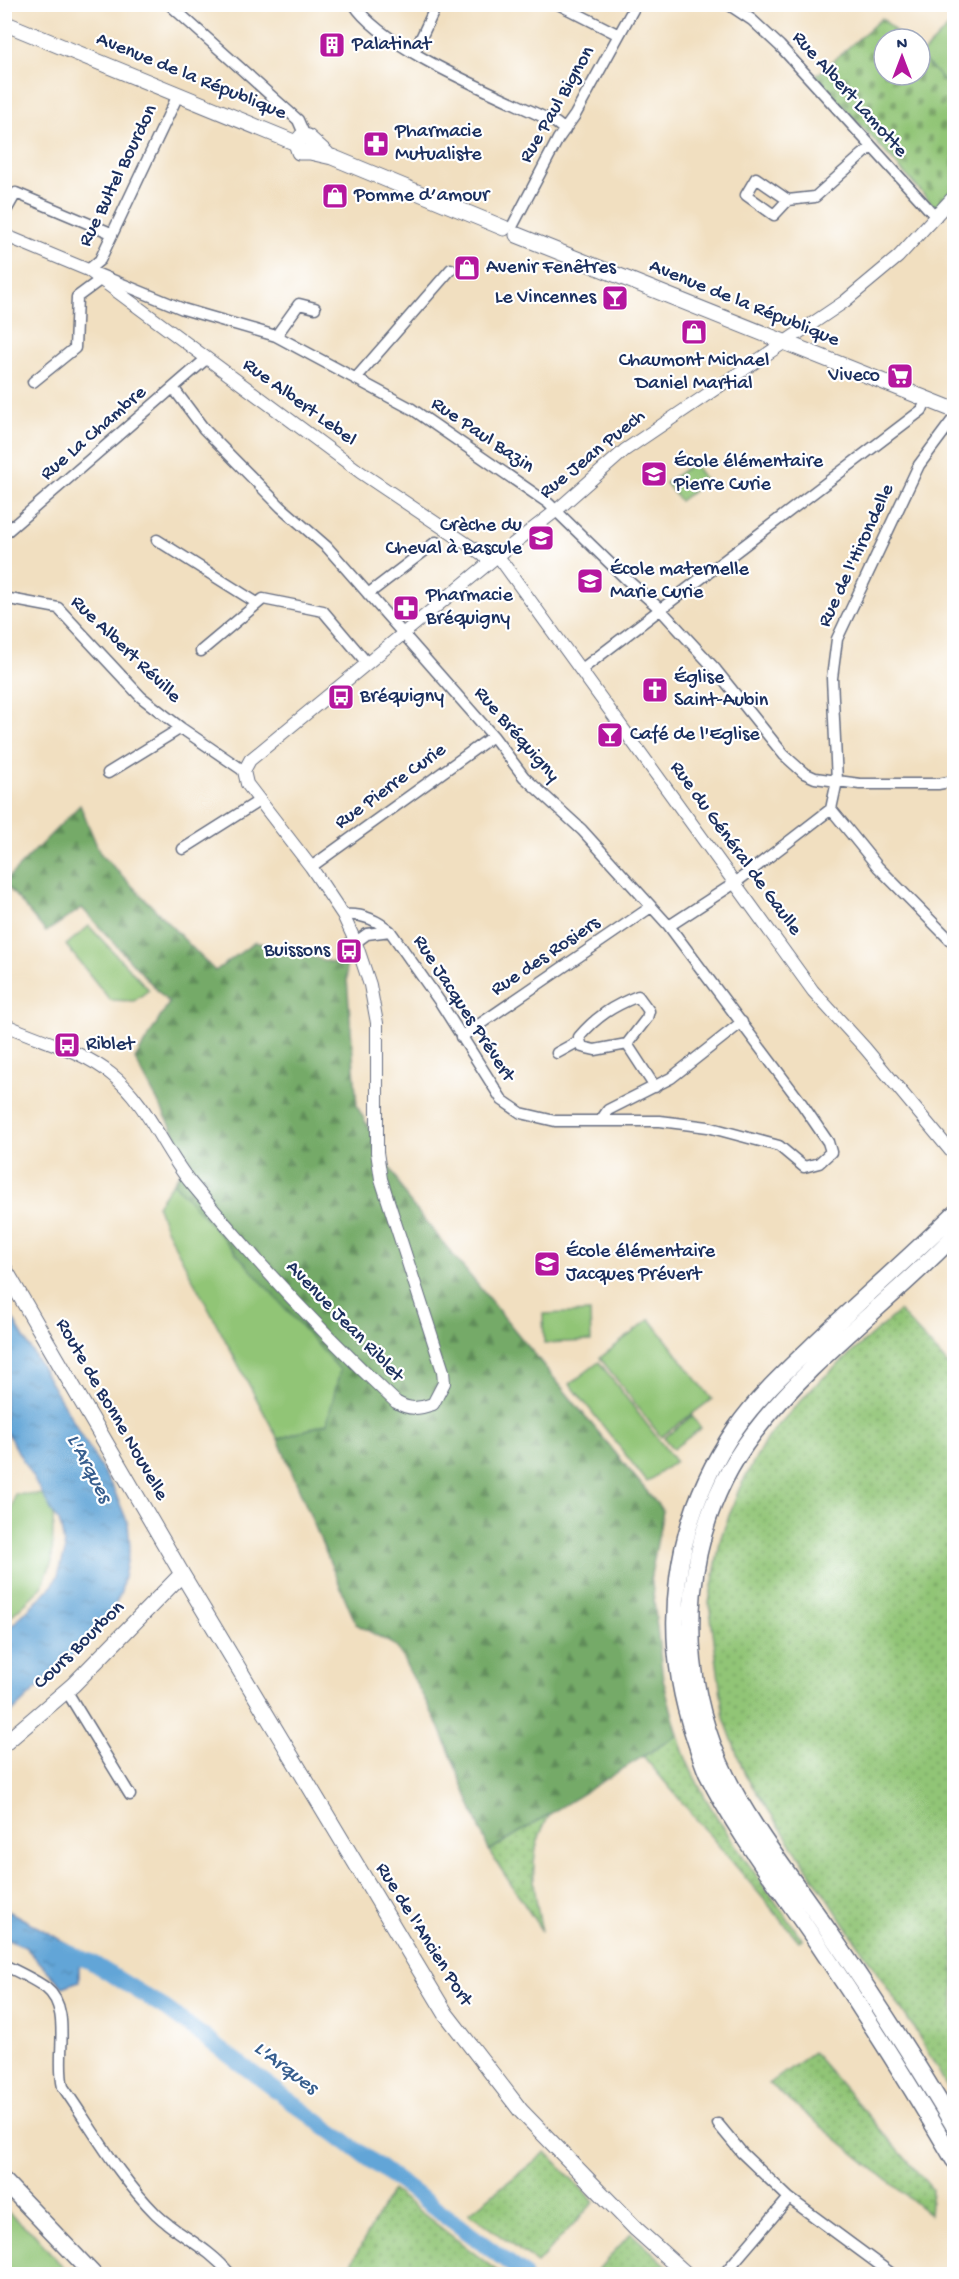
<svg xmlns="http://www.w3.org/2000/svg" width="959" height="2279" font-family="'Gochi Hand',sans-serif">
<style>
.grass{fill:url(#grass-dots);stroke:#567a6a;stroke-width:1.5}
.forest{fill:url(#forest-firs);stroke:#486c62;stroke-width:1.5}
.cemetery{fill:url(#cemetery-stones);stroke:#567a6a;stroke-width:1.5}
.garden{fill:#91c576;stroke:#567a6a;stroke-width:1.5}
.water{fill:url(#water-ripples);stroke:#3e6a9a;stroke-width:1.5}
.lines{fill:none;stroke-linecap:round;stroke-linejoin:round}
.river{stroke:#62a5d7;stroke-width:16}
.minor-casing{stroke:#666d80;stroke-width:13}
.tertiary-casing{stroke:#666d80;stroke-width:14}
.secondary-casing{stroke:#666d80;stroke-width:17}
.primary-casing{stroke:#666d80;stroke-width:19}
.trunk-casing{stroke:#666d80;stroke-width:19}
.minor{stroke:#fff;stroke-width:10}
.tertiary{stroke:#fff;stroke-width:12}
.secondary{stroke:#fff;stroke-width:15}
.primary{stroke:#fff;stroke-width:16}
.trunk{stroke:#fff;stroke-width:16}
.labels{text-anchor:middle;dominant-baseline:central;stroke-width:4.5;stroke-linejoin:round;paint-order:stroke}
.poi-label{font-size:20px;fill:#1b2f5e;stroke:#fff;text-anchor:start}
.street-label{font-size:20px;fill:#1b2f5e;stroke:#fff}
.water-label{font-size:21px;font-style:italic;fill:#375e8e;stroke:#fff}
</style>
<defs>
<pattern id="grass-dots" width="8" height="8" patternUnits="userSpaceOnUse" patternTransform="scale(1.5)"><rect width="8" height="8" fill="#91c576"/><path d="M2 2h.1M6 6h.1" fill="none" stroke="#76a064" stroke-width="1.8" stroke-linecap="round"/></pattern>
<pattern id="forest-firs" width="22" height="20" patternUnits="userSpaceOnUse" patternTransform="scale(1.5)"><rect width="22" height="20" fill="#74aa67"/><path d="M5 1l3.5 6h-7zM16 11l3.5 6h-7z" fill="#5e8b58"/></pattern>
<pattern id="cemetery-stones" width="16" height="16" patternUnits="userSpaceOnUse" patternTransform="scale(1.5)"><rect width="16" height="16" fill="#91c576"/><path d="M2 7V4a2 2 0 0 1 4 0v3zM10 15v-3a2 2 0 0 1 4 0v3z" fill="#76a064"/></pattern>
<pattern id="water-ripples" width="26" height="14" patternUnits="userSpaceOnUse" patternTransform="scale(1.5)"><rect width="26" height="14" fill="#62a5d7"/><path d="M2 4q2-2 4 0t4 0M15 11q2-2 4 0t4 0" fill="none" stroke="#5087b2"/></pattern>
</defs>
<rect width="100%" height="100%" fill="#fff"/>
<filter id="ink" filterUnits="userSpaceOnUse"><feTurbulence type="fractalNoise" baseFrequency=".0167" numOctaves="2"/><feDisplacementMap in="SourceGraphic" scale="12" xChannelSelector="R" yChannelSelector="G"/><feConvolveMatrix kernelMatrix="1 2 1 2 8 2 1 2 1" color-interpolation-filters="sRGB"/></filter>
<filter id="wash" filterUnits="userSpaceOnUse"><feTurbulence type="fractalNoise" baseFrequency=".008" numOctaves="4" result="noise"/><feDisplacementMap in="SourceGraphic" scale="24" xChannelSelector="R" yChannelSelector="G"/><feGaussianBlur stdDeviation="1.35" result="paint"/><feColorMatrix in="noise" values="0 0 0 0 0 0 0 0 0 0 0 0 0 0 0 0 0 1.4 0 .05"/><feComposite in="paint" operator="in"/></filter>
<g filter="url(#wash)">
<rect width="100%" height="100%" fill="#f1dfc0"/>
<path class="grass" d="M899,1311L954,1371V2099L914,2028L745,1775L724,1718L709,1602L721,1537L739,1489L767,1438L813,1387Z
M678,1735C695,1800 763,1882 802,1939L799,1941L643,1756Z
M551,1813C526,1850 533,1890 542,1931L489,1851Z
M813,2052L932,2189L930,2215L769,2084Z
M546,2152L594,2202L537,2263L469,2213Z
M392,2190L501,2274H345Z
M631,2233L676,2274H594Z"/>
<path class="forest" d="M80,805L100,853L215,971L255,942L346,966L357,1106L408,1200L663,1511L651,1575L663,1679L678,1735L489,1851L440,1728L396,1646L356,1624L278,1439L327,1423L220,1236L173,1182L189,1160L135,1059L169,1003L82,908L46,932L4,882Z"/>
<path class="cemetery" d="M882,18L903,39H884V75H920V56L954,91V189L939,207H935L816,76Z"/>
<path class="garden" d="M954,21V91L920,56Z
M693,463L706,481L680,501L666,483Z
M89,926L149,990L134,1001L110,1000L66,945Z
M173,1182L340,1370L327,1423L278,1439L166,1229L157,1205Z
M590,1312L591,1341L544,1343L543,1314Z
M650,1319L712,1399L661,1437L600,1358Z
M599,1362L675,1461L647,1482L570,1384Z
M692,1416L701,1428L673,1449L664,1438Z
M15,1494L54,1495L52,1561L42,1587L9,1618L5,1614V1542Z
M4,2209L34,2234L69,2274H5Z"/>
<path class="water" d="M4,1304L114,1490L128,1523L130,1547L121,1592L107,1622L5,1719V1632L52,1586L58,1575L65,1552L61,1527L5,1429Z
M5,1909L79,1950V1981L63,1987L25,1947L5,1939Z"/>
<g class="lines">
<path class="river" d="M59,1948L91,1962L165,2008L524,2274"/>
</g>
</g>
<g filter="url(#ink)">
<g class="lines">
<defs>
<path id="minor" d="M169,4L298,120L305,136
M354,4C381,49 506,98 556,123L565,130
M558,4L619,35
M728,4L752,20L780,46L936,217
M414,53L437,4
M178,95L100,260L88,270L183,309L276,336L412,409L548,503L626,579L659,608L716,670L784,755L804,773L815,778L860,784H938L954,781
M788,200L756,178L746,195L774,215L788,200L815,197L871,147
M4,214L16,193L111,233
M513,225L558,139L575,115L636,4
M276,336L299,304L315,308
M356,378L451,269
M33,382L75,348L77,297L100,280
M174,389L204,429L281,507L327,547L493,736L524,777L582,830L669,926L802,1104L828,1142L831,1152L819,1163L804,1167L779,1146L708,1127L660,1121H555L521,1113L502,1100L440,1002L390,931C376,919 361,913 343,915
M4,534L206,359
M157,540L257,603
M368,594L436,542
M4,598L58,608L141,697L181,728L244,771
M201,651L263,599L323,611L367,663
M582,669L922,410L926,400
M108,773L181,728
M831,809L878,867L954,944
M183,849L259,801
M311,867L493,736
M669,926L735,883L831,809L837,781L832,678L837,639L919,465L954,418
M356,942L367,934L390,931
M461,1037L651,907
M627,1044L595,1050L582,1047L579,1037C597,1016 613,1006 638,996L649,1011L647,1018L627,1044L655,1087
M557,1053L579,1041
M601,1120L608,1110L671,1078L742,1022
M66,1690L130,1795
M4,1965C18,1972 34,1979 46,1988C73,2009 55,2057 63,2087C93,2130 119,2177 156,2214C180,2237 207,2246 230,2274
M718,2124L742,2153L789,2198L724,2274
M789,2198L892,2274"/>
<path id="tertiary" d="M4,235L88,270L360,472L482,554L490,562
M498,556L813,991L865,1048L954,1155
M4,1024C39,1041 80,1049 111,1074C147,1102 163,1149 191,1183C255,1261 323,1334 396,1402C409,1410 418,1409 433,1404L444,1383L443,1371L381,1179L377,1152V1023L370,985L356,943L343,915L311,867L247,784L244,771L250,760L490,562L557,510L625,450L844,302L898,257L954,196"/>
<path id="secondary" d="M4,23L296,143
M296,143L299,152H310L332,157L504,228
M296,143L302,136L308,137L327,154
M517,235L954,410
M4,1268L182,1574L446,2014L521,2111L636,2229L686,2274
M4,1744L73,1685L182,1574"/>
<path id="primary" d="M4,2181L93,2274"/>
<path id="trunk" d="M954,1214C907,1260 857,1303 809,1349C783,1374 757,1398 736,1428C673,1519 659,1631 694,1736C698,1748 702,1761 707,1773C737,1834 780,1888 818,1944C866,2015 911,2086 954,2160
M954,1236C889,1303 810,1359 753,1434C682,1528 674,1657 720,1763C746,1822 794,1880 830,1933C874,1997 915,2060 954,2126"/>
</defs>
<use href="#minor" class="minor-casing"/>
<use href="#tertiary" class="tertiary-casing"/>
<use href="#secondary" class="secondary-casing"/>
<use href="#primary" class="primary-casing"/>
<use href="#trunk" class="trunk-casing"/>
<use href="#minor" class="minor"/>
<use href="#tertiary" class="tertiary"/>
<use href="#secondary" class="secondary"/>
<use href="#primary" class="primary"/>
<use href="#trunk" class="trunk"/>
</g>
</g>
<defs>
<symbol id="building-square" viewBox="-11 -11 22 22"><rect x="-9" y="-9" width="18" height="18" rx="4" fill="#b5179e" stroke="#fff"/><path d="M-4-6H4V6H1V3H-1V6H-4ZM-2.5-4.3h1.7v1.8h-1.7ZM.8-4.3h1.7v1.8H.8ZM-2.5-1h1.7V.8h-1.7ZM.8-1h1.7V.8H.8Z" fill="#fff"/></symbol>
<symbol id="pharmacy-square" viewBox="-11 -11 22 22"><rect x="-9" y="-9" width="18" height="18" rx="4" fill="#b5179e" stroke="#fff"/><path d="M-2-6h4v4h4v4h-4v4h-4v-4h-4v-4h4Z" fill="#fff"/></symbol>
<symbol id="shop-square" viewBox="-11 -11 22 22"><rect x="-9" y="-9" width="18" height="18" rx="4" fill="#b5179e" stroke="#fff"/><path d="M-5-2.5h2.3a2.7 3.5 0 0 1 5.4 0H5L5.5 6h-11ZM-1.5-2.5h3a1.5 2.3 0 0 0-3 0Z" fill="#fff"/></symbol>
<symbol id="bar-square" viewBox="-11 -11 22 22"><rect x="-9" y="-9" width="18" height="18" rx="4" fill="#b5179e" stroke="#fff"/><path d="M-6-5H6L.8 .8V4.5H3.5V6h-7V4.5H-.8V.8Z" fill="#fff"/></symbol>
<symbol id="supermarket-square" viewBox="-11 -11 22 22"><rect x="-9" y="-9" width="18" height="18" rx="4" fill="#b5179e" stroke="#fff"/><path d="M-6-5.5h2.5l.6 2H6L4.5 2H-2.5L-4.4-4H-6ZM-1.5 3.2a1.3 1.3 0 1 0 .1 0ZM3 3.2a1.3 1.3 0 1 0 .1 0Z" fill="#fff"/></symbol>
<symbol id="school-square" viewBox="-11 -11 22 22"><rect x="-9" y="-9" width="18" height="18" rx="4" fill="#b5179e" stroke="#fff"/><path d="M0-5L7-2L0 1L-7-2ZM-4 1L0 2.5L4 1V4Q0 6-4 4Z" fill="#fff"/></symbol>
<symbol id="church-square" viewBox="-11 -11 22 22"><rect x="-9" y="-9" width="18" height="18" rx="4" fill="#b5179e" stroke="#fff"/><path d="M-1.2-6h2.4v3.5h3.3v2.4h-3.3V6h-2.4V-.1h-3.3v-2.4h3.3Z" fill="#fff"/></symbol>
<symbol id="bus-square" viewBox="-11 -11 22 22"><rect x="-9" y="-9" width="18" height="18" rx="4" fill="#b5179e" stroke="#fff"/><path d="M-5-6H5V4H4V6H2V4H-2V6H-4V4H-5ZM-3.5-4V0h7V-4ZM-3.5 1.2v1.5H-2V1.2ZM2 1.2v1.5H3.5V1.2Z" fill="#fff"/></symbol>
</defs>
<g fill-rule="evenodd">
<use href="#building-square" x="317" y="30" width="30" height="30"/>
<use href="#pharmacy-square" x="361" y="129" width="30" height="30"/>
<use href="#shop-square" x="320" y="181" width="30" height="30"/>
<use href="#shop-square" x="452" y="253" width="30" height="30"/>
<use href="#bar-square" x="600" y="283" width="30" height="30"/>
<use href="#shop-square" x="679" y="317" width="30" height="30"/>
<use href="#supermarket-square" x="885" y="361" width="30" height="30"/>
<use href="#school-square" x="639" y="459" width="30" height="30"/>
<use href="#school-square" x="526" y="523" width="30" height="30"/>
<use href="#school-square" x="575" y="566" width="30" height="30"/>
<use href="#pharmacy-square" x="391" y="593" width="30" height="30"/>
<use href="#church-square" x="640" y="675" width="30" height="30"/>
<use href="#bus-square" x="326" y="682" width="30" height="30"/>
<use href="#bar-square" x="595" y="720" width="30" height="30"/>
<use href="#bus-square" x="334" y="936" width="30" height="30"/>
<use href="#bus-square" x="52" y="1030" width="30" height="30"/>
<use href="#school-square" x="532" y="1249" width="30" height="30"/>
</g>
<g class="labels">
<g class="poi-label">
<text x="352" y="45">Palatinat</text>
<text x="395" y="132">Pharmacie<tspan x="395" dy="23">Mutualiste</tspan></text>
<text x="354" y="196">Pomme d’amour</text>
<text x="486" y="268">Avenir Fenêtres</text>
<text x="596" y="298" text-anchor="end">Le Vincennes</text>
<text x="694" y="361" text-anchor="middle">Chaumont Michael<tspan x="694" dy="23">Daniel Martial</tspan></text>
<text x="880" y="376" text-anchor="end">Viveco</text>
<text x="674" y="462">École élémentaire<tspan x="674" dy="23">Pierre Curie</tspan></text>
<text x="522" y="526" text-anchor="end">Crèche du<tspan x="522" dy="23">Cheval à Bascule</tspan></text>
<text x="610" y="570">École maternelle<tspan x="610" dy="23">Marie Curie</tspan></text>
<text x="426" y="596">Pharmacie<tspan x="426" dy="23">Bréquigny</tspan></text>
<text x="674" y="678">Église<tspan x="674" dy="23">Saint-Aubin</tspan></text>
<text x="360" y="697">Bréquigny</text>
<text x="630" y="735">Café de l'Eglise</text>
<text x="330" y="951" text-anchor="end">Buissons</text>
<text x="86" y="1045">Riblet</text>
<text x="566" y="1252">École élémentaire<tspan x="566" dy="23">Jacques Prévert</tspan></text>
</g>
<g class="street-label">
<text transform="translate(191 77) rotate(22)">Avenue de la République</text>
<text transform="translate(849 95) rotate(48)">Rue Albert Lamotte</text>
<text transform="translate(558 105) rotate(-60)">Rue Paul Bignon</text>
<text transform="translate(119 176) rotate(-64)">Rue Bultel Bourdon</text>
<text transform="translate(744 304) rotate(22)">Avenue de la République</text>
<text transform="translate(299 403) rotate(36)">Rue Albert Lebel</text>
<text transform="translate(94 434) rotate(-41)">Rue La Chambre</text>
<text transform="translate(482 436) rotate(34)">Rue Paul Bazin</text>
<text transform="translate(593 455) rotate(-39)">Rue Jean Puech</text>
<text transform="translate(857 556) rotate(-65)">Rue de l'Hirondelle</text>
<text transform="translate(125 650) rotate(44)">Rue Albert Réville</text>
<text transform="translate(516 735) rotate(49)">Rue Bréquigny</text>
<text transform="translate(391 787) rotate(-36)">Rue Pierre Curie</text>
<text transform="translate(735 849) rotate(54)">Rue du Général de Gaulle</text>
<text transform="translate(546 957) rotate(-34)">Rue des Rosiers</text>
<text transform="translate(463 1009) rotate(57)">Rue Jacques Prévert</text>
<text transform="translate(344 1322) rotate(46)">Avenue Jean Riblet</text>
<text transform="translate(111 1410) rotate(60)">Route de Bonne Nouvelle</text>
<text transform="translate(80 1646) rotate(-44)">Cours Bourbon</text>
<text transform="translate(423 1935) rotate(58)">Rue de l'Ancien Port</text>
</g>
<g class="water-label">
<text transform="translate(88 1469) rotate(62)">L'Arques</text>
<text transform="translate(285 2069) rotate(37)">L'Arques</text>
</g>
</g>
<rect width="959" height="2279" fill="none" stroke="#fff" stroke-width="24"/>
<g transform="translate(902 57)"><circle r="28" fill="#ffffff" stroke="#a4acbf" stroke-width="1.5"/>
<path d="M0-4.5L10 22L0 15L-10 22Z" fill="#b5179e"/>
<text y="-9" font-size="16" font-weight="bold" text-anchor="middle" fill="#1b2f5e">N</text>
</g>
</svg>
